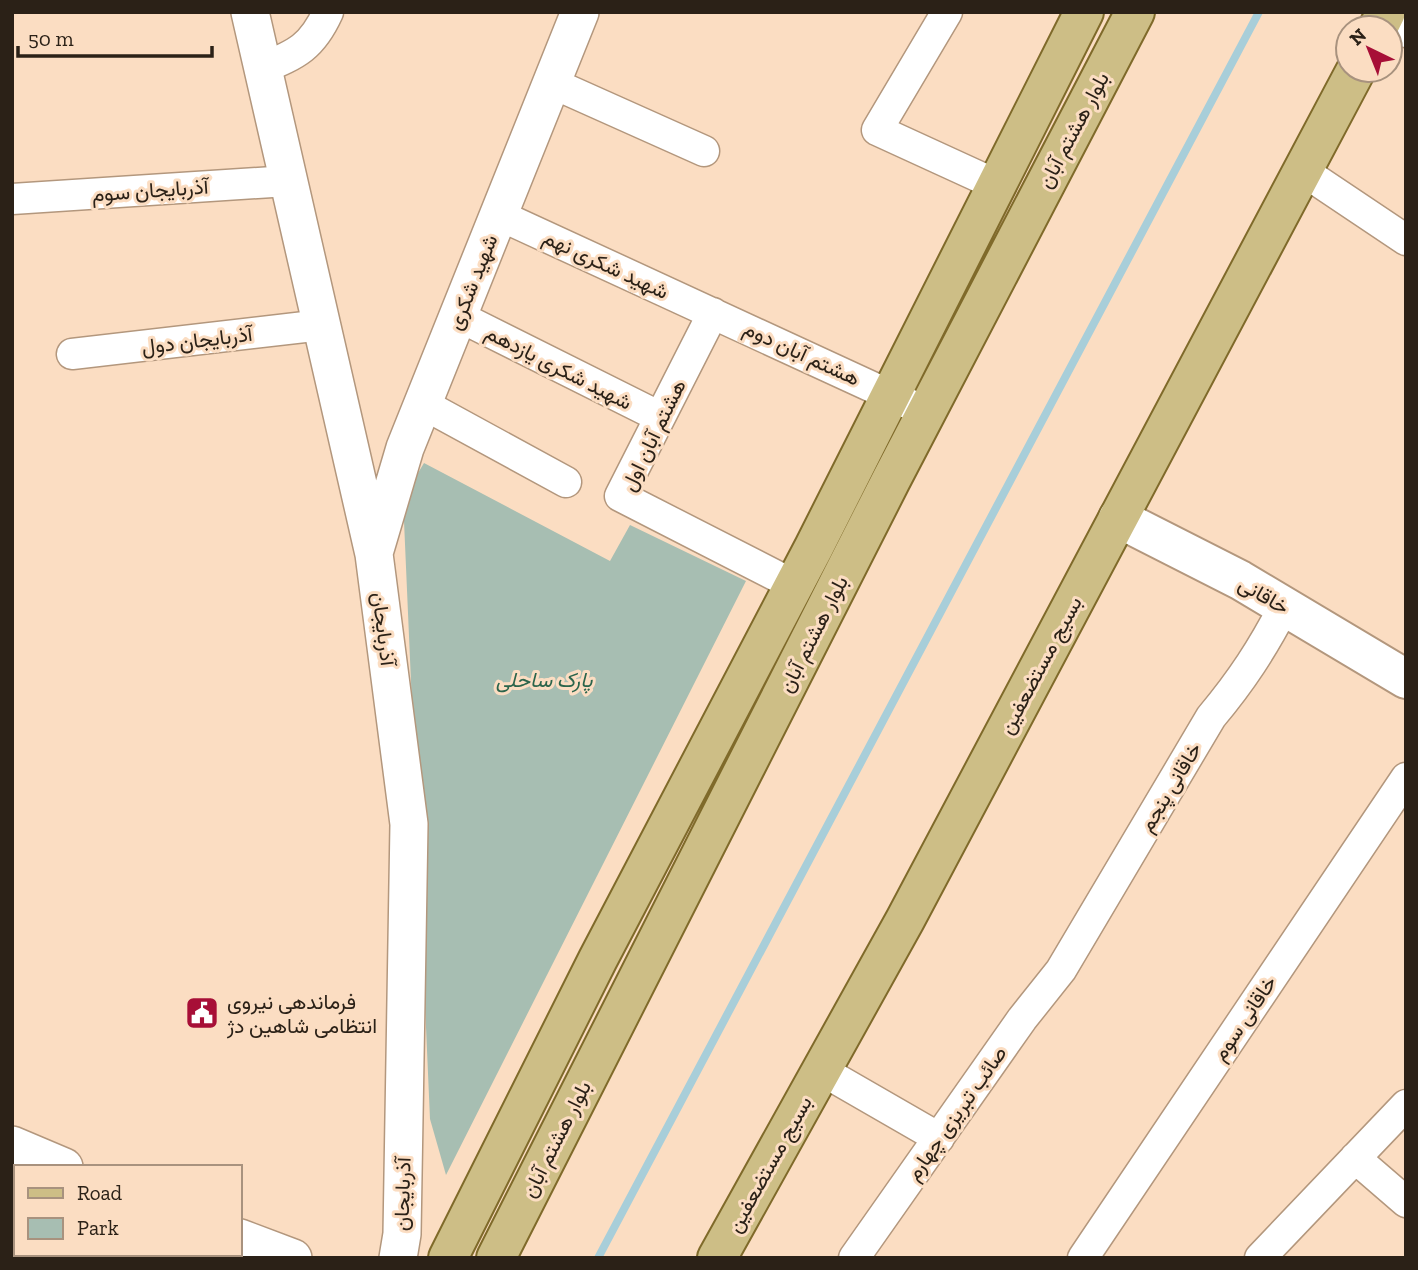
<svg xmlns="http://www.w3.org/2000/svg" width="1418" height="1270" font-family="'Zilla Slab',Vazirmatn,serif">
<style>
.green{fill:#a7beb2}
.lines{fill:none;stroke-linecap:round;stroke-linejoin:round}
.stream{stroke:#a8ced9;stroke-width:8}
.minor-casing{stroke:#b3977d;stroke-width:33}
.tertiary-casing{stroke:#b3977d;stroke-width:40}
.secondary-casing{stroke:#b3977d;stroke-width:42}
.primary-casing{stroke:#7f6a2a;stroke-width:42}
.minor{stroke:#fff;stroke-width:30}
.tertiary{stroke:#fff;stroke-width:37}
.secondary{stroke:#fff;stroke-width:38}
.primary{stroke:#cdbe86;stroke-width:38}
.labels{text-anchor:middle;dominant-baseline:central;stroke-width:6;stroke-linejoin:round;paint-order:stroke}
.street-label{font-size:21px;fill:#2b2117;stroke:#fbddc2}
.park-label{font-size:21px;font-style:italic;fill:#2b644b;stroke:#fbddc2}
.poi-label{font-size:21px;fill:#2b2117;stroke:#fbddc2;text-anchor:start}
</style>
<rect width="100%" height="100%" fill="#fbddc2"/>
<path class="green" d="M424,463L610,561L630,525L746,581L446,1175L430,1119L403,498Z"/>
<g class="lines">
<path class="stream" d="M598,1258L1259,12"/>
<defs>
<path id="minor" d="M947,12L877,130L997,185
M1384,17L1406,32
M263,68C297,54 312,47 328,12
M552,83L704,151
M1303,171L1406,240
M12,199L288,181
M499,215L909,404
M713,313L620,496L794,585
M458,316L660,417
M72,354L322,325
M423,404L566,482
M821,1070L939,1138
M1355,1158L1406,1202
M854,1258L1022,1019L1061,970L1211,717C1242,680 1262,649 1284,607
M1083,1258L1406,778
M1260,1258L1406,1105"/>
<path id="tertiary" d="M250,12L374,554L409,824L402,1234L398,1258
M374,553L405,448L580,12
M12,1145L64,1167
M240,1238L293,1258"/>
<path id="secondary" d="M1118,518L1240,580L1406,679"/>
<path id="primary" d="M1378,28L1386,12
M448,1258L598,959L814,547L1084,12
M496,1258L891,480L1135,12
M717,1258L905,920L1356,70"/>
</defs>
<use href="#minor" class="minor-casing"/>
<use href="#tertiary" class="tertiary-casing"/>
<use href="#secondary" class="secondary-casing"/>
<use href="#primary" class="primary-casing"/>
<use href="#minor" class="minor"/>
<use href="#tertiary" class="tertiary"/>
<use href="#secondary" class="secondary"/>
<use href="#primary" class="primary"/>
</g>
<defs>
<symbol id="civic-square" viewBox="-11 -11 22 22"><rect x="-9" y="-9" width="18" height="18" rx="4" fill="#a70f37" stroke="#fbddc2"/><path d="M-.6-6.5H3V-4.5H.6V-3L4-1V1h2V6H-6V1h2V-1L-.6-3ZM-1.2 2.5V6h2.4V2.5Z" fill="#fff"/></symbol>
</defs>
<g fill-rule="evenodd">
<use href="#civic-square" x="183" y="994" width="38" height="38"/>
</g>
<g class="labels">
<g class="street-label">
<text transform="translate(1073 130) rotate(-62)">بلوار هشتم آبان</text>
<text transform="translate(150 190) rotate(-4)">آذربایجان سوم</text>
<text transform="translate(606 264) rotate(25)">شهید شکری نهم</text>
<text transform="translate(472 282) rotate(-68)">شهید شکری</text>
<text transform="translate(197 340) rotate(-7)">آذربایجان دول</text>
<text transform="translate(802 353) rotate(25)">هشتم آبان دوم</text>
<text transform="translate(559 367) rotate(27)">شهید شکری یازدهم</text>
<text transform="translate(653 435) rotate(-64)">هشتم آبان اول</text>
<text transform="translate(1264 595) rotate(30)">خاقانی</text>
<text transform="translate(384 629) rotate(83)">آذربایجان</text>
<text transform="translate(813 634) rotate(-63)">بلوار هشتم آبان</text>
<text transform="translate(1040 665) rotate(-62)">بسیج مستضعفین</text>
<text transform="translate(1170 787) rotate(-59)">خاقانی پنجم</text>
<text transform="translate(1244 1018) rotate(-56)">خاقانی سوم</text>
<text transform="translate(956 1113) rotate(-55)">صائب تبریزی چهارم</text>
<text transform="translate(556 1139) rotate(-63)">بلوار هشتم آبان</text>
<text transform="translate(769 1164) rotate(-61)">بسیج مستضعفین</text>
<text transform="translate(402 1194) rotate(-88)">آذربایجان</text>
</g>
<g class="park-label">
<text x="544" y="679">پارک ساحلی</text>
</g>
<g class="poi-label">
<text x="227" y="1001">فرماندهی نیروی<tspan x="227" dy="24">انتظامی شاهین دژ</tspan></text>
</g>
</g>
<rect width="1418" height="1270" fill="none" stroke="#2b2117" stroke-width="28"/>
<rect x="14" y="1165" width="228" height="91" fill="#fbddc2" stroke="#a8927e" stroke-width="2"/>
<rect x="28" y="1188" width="35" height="10" fill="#cdbe86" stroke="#a8927e" stroke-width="2"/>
<text x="77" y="1200" font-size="21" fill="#2b2117">Road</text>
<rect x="28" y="1218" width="35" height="21" fill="#a7beb2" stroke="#a8927e" stroke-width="2"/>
<text x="77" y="1235" font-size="21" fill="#2b2117">Park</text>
<g transform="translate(1369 49) rotate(317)"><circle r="33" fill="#fbddc2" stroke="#a8927e" stroke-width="2"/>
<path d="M0-5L12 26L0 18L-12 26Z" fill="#a70f37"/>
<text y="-10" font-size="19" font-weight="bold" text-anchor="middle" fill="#2b2117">N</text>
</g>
<path d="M18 46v10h194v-10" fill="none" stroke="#2b2117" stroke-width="3.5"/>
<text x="28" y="46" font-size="21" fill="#2b2117" stroke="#fbddc2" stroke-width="5" paint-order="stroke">50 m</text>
</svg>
